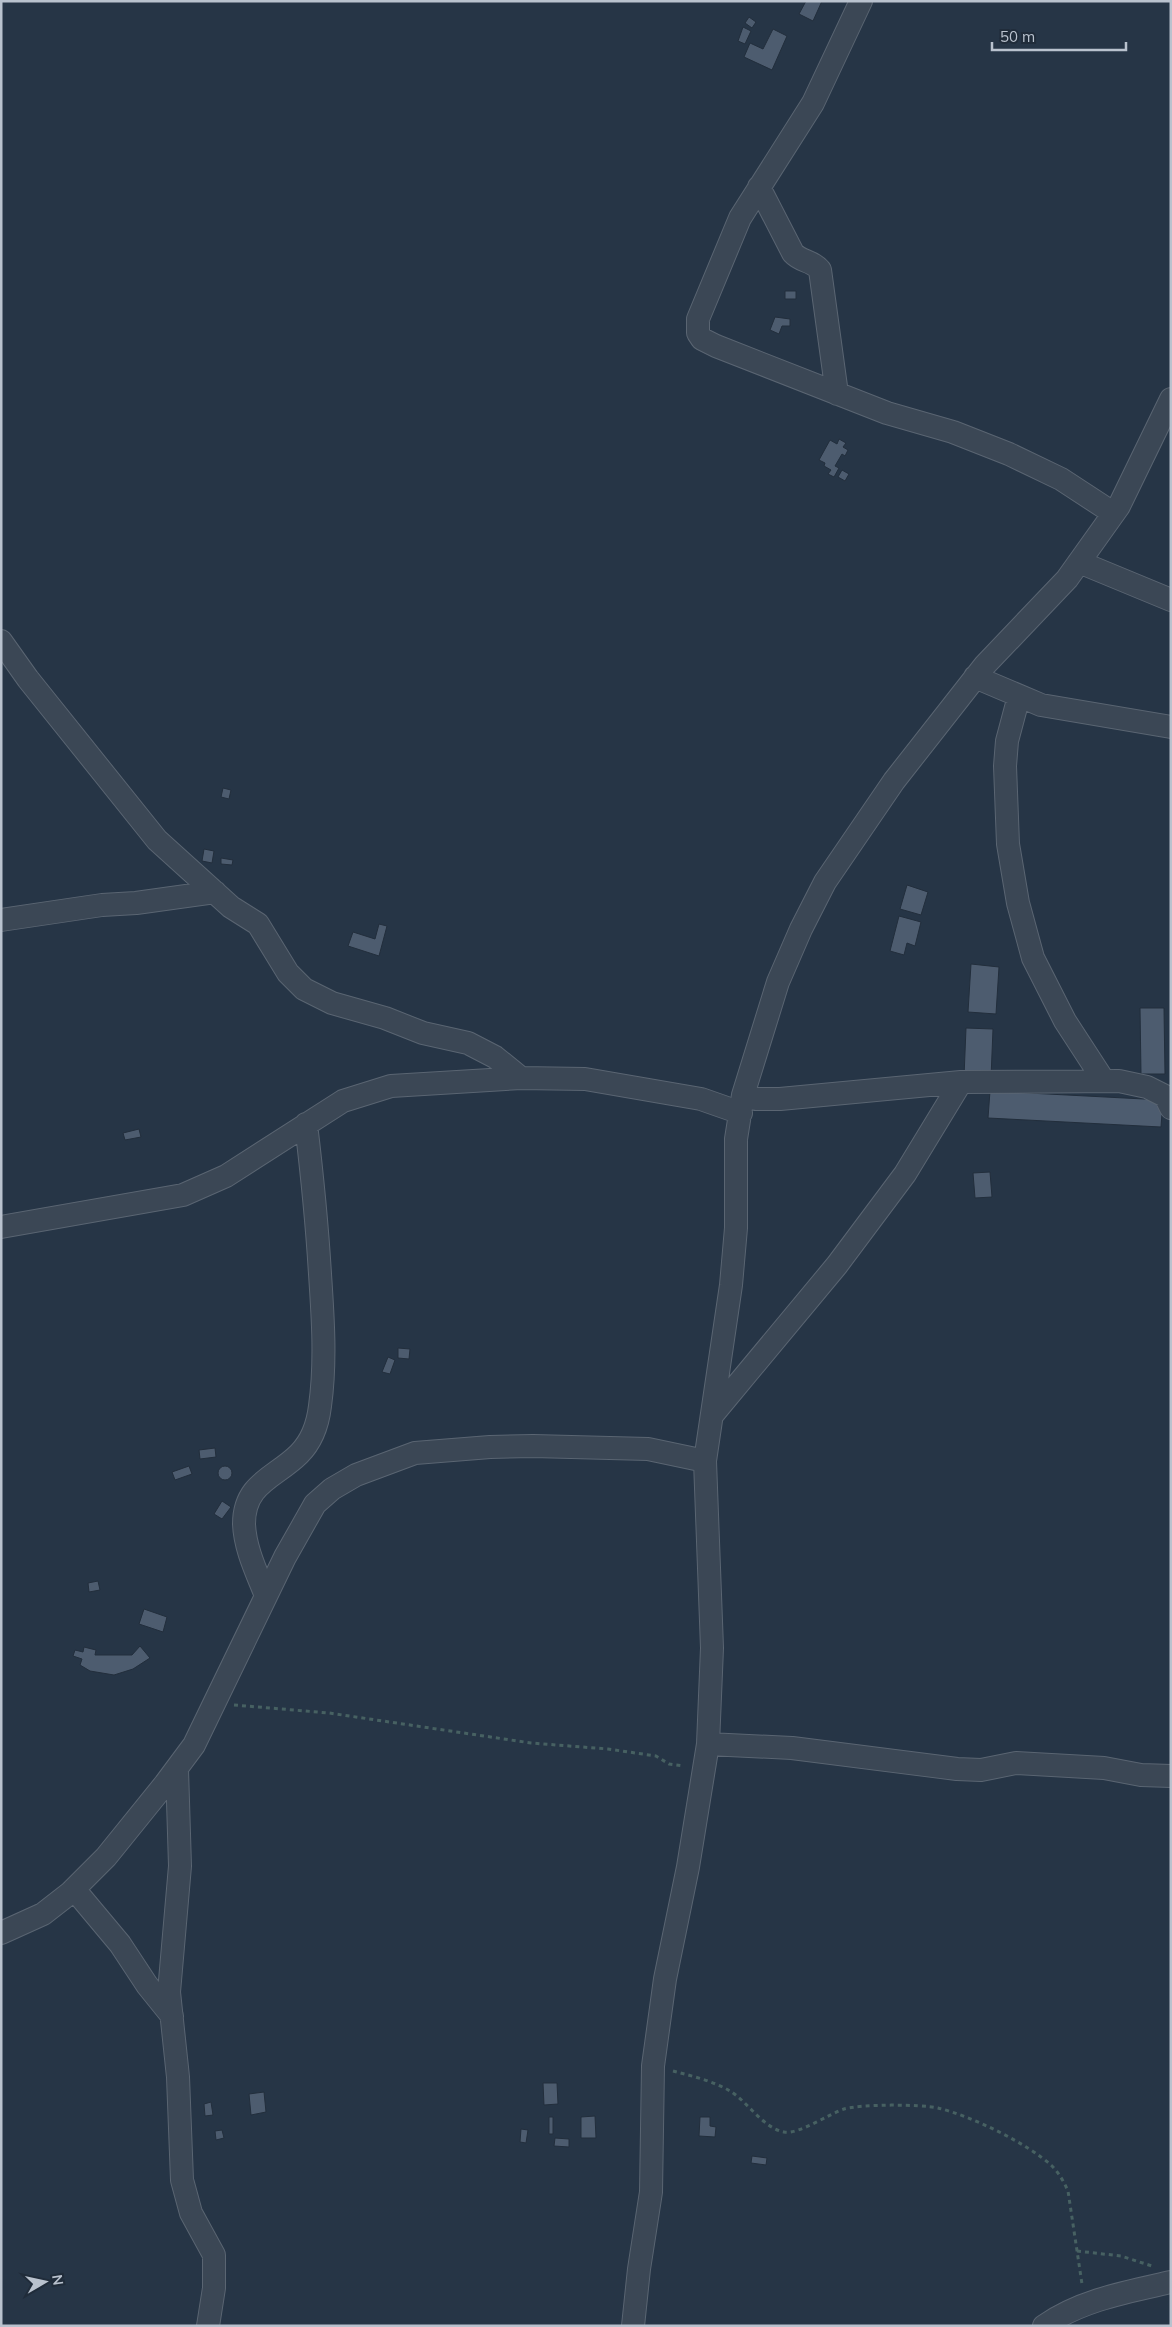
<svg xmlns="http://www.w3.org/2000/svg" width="1172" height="2327" font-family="Mulish,sans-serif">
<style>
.building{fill:#4d5c6f;stroke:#222e3c}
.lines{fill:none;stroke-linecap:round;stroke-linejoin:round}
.minor-casing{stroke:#5a6572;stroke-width:24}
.path{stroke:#476162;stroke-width:3;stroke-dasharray:4 4;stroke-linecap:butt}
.minor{stroke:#3b4755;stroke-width:22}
</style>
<rect width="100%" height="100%" fill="#263546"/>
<path class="building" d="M806,1H822L813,21L799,14Z
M749,17L756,22L752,28L745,23Z
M743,27L751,31L745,44L738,41Z
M773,29L787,36L772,70L744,57L750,43L763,49Z
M785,291H796V299H785Z
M775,317L790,319V326H782L779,334L770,330Z
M839,439L846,443L843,447L848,450L845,456L842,454L835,466L839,468L834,477L828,474L831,470L824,466L825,463L819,460L830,440L837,444Z
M842,470L849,474L845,481L838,477Z
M223,788L231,790L229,799L221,797Z
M204,849L214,851L212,863L202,861Z
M221,858L233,860L232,865L221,864Z
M907,885L928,892L921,915L900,909Z
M899,916L921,922L915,946L907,943L904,955L890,951Z
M379,924L387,926L379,956L348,946L353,932L375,939Z
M971,964L999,967L996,1014L968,1012Z
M1140,1008H1164L1165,1074H1141Z
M966,1028L993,1029L991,1078L964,1077Z
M990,1091L1163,1100L1161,1127L988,1118Z
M139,1129L141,1137L125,1140L123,1133Z
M990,1172L992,1197L975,1198L973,1173Z
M398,1348L410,1349L409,1359L398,1358Z
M388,1357L395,1360L390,1374L382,1372Z
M215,1448L216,1457L200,1459L199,1450Z
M218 1473a7 7 0 1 1 14 0a7 7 0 1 1-14 0Z
M189,1466L192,1474L175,1480L172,1472Z
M222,1501L231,1507L222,1519L214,1514Z
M98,1581L100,1590L89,1592L88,1583Z
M144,1609L167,1617L163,1632L139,1624Z
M140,1646L150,1658L133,1669L114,1675L90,1671L80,1665L82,1659L73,1656L75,1650L83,1652L84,1647L96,1650L95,1655H132Z
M543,2083H557L558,2104L544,2105Z
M264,2092L266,2112L251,2115L249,2094Z
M211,2102L213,2115L205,2116L204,2104Z
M595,2116L596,2138H581V2117Z
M549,2117H553V2134H549Z
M700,2117H710V2126L716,2127L715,2137L699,2136Z
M521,2129L528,2130L526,2143L520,2142Z
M222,2130L224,2138L216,2140L215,2131Z
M555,2138L569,2139V2147L554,2146Z
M752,2156L767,2158L766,2165L751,2163Z"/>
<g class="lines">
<defs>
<path id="minor" d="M861,1L813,103L740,218L698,319V333L702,339L716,346L887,413L953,432L1009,454L1061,479L1113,513
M759,187L793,253C801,262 812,260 820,270L837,394
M1079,562L1171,600
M1,641L28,679L157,840L231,907L258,924L288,973L304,989L332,1003L385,1018L423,1033L468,1043L495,1057L521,1078
M975,677L1041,705L1171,727
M1019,696L1007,741L1005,766L1008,844L1018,903L1033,958L1065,1021L1104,1081
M1,920L102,905L136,903L215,892
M743,1095L756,1099H780L961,1082L1119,1081L1147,1087L1165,1096L1171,1108
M1,1227L183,1195L226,1176L343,1101L391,1086L521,1078L585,1079L701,1099L741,1113
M714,1413L837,1265L905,1174L961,1082
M266,1596C257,1573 245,1549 244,1524C244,1483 275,1478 299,1454C312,1441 318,1423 320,1406C326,1363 323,1318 320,1274C317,1224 312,1174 306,1124
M708,1744L792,1748L957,1769L981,1770L1016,1763L1104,1768L1141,1775L1171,1776
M177,1769L180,1866L169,1992L178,2077L182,2180L191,2213L214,2255V2288L208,2326
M74,1889L120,1944L147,1985L172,2016
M1,1933L43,1914L70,1893L106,1857L165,1784L194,1745L285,1557L315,1504L332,1489L356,1475L415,1453L490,1447L533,1446L648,1449L705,1461
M633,2326L639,2269L651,2192L653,2066L665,1979L688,1867L708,1744L712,1648L705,1461L731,1285L736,1228V1139L743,1095L778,982L801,929L825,882L894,781L985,665L1067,579L1119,506L1171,399
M1044,2326C1081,2300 1127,2292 1171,2282"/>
</defs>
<use href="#minor" class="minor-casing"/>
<path class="path" d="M234,1705L329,1713L531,1743L608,1749L656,1756L669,1764L684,1766
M673,2071C692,2076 713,2081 730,2091C748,2102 763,2128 784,2132C798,2135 829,2114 844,2109C861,2104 920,2104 938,2108C971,2116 1027,2143 1052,2166C1059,2173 1064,2182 1068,2191L1082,2284
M1077,2251L1121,2256L1152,2266"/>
<use href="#minor" class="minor"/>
</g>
<rect width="1172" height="2327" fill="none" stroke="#b9c2ce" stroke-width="5"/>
<g transform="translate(45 2282) rotate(81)" stroke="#202c3a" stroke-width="4" paint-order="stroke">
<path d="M0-4L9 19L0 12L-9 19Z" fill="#b9c2ce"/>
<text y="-8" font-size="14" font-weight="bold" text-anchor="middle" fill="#b9c2ce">N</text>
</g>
<path d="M992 42v8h134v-8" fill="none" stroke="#b9c2ce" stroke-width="2.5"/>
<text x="1000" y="42" font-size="15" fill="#b9c2ce" stroke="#202c3a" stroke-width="4" paint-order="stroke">50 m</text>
</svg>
